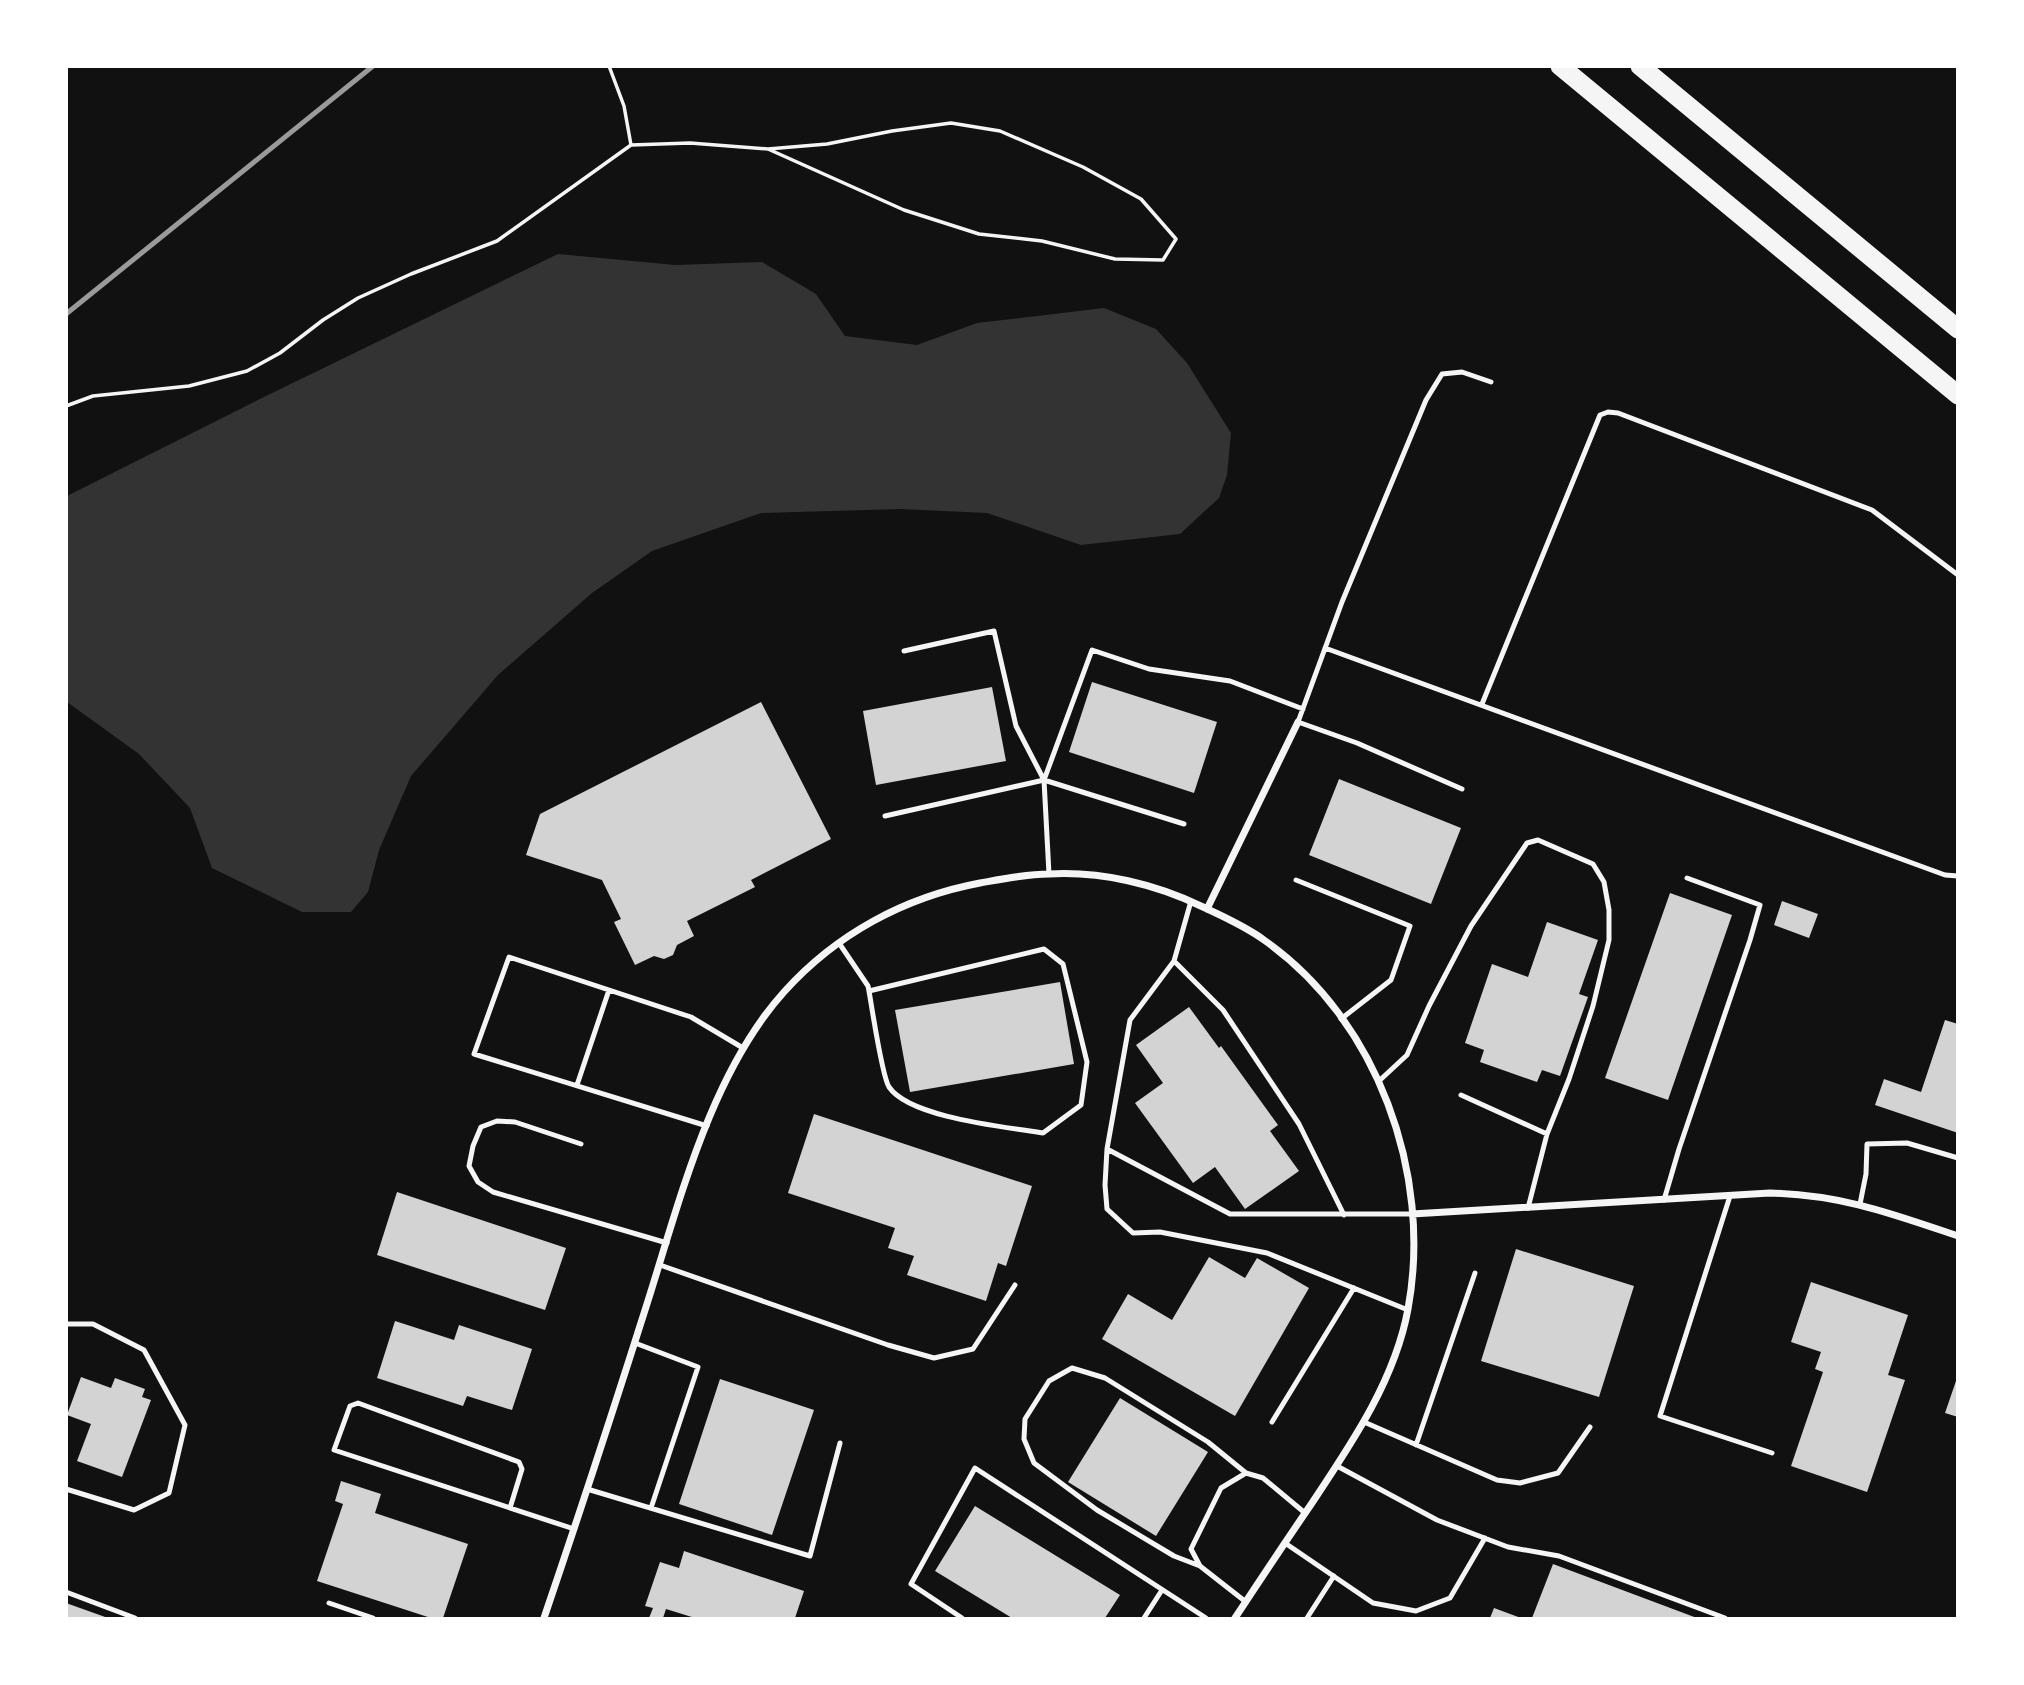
<svg xmlns="http://www.w3.org/2000/svg" width="2024" height="1685" font-family="'Roboto Condensed',sans-serif">
<style>
.water{fill:#333}
.building{fill:#d3d3d3}
.lines{fill:none;stroke-linecap:round;stroke-linejoin:round}
.path{stroke:#f5f5f5;stroke-width:3.5}
.service{stroke:#f5f5f5;stroke-width:5}
.minor{stroke:#f5f5f5;stroke-width:7}
.motorway{stroke:#f5f5f5;stroke-width:19}
.rail{stroke:#9a9a9a;stroke-width:5}
</style>
<rect width="100%" height="100%" fill="#111"/>
<path class="water" d="M558,254L675,265L762,262L816,294L845,336L917,345L977,323L1104,308L1156,329L1187,363L1231,433L1227,475L1219,498L1180,534L1081,545L987,513L900,509L761,513L652,551L592,593L498,675L411,776L379,850L368,892L351,912H302L212,868L190,808L139,754L67,702V496L266,396Z"/>
<path class="building" d="M1092,682L1217,722L1194,793L1069,752Z
M992,687L1006,761L876,785L863,711Z
M761,702L831,839L751,880L755,887L687,921L694,936L677,945L673,955L664,959L654,956L635,965L614,922L621,919L602,880L526,855L540,814Z
M1339,779L1461,828L1431,904L1309,855Z
M1670,893L1732,915L1668,1100L1605,1078Z
M1782,901L1818,914L1809,938L1774,925Z
M1547,922L1598,940L1579,994L1588,997L1560,1076L1542,1070L1537,1082L1480,1062L1484,1050L1465,1043L1492,964L1528,977Z
M1060,982L1074,1064L910,1092L895,1010Z
M1189,1007L1219,1048L1221,1046L1278,1125L1270,1131L1299,1171L1245,1209L1215,1167L1193,1183L1135,1103L1163,1083L1136,1045Z
M1945,1020L1958,1024V1133L1875,1105L1884,1079L1921,1092Z
M814,1114L1032,1186L1006,1266L998,1263L986,1301L907,1275L914,1256L888,1248L895,1228L788,1193Z
M397,1192L566,1248L545,1310L377,1255Z
M1516,1249L1634,1286L1599,1397L1481,1361Z
M1209,1257L1245,1278L1257,1258L1309,1288L1235,1416L1102,1339L1128,1294L1172,1320Z
M1811,1282L1908,1315L1888,1375L1905,1380L1867,1492L1791,1466L1823,1372L1815,1369L1821,1352L1791,1342Z
M395,1321L454,1340L459,1325L532,1349L512,1410L467,1396L463,1406L377,1378Z
M81,1377L111,1388L115,1378L145,1389L142,1397L151,1400L122,1477L77,1461L91,1424L67,1415Z
M1957,1378H1958V1417L1945,1413Z
M720,1379L814,1410L772,1535L679,1504Z
M1120,1398L1208,1452L1156,1536L1068,1482Z
M341,1481L381,1494L375,1513L468,1544L443,1618H431L317,1581L343,1504L335,1501Z
M975,1506L1120,1595L1105,1618H1012L935,1571Z
M684,1551L804,1591L795,1618H695L666,1609L663,1618H649L653,1608L645,1606L660,1562L679,1568Z
M1553,1564L1697,1618H1532Z
M66,1603L108,1618H66Z
M1494,1608L1521,1618H1490Z"/>
<g class="lines">
<path class="path" d="M609,66L624,106L631,145
M66,406L93,396L189,386L247,371L280,353L323,320L358,298L411,274L497,241L631,145L690,143L768,149L904,210L979,234L1042,241L1115,259L1163,260L1176,239L1141,199L1083,167L1000,131L951,123L892,131L827,144L768,149"/>
<path class="service" d="M1325,648L1945,875L1958,876
M904,651L994,631L1016,726L1044,780L1049,874
M1482,704L1600,415L1608,412L1618,413L1872,510L1958,575
M1044,780L1092,650L1149,669L1230,681L1303,709
M1462,789L1357,743L1298,722L1342,602L1426,400L1442,374L1462,372L1491,382
M885,816L1044,780L1184,824
M1296,880L1410,926L1391,980L1341,1019
M1191,901L1174,961L1223,1010L1299,1124L1344,1215
M839,943L868,986L869,991C872,1008 882,1076 889,1087C910,1118 1007,1127 1043,1133L1081,1105L1087,1062L1063,964L1044,949L869,991
M1379,1081L1407,1055L1429,1006L1471,926L1527,843L1538,840L1593,864L1604,882L1609,910V940L1593,1006L1569,1079L1547,1134L1528,1208
M577,1085L609,990
M1461,1095L1547,1134
M707,1126L474,1054L509,957L691,1017L743,1048
M581,1144L515,1122L497,1121L481,1127L473,1146L469,1166L478,1182L493,1192L667,1243
M1107,1149L1130,1020L1174,961
M1730,1196L1660,1416L1772,1453
M1664,1200L1679,1149L1750,940L1760,905L1687,878
M1860,1204L1866,1174L1867,1144L1907,1143L1958,1158
M660,1265L888,1345L934,1358L973,1349L1015,1285
M1408,1310L1267,1253L1160,1232L1133,1233L1107,1209L1105,1185L1107,1149L1230,1214H1412
M66,1324H93L144,1350L185,1425L169,1493L134,1510L66,1489
M635,1343L698,1367L651,1508
M1272,1422L1354,1288
M1364,1422L1497,1480L1520,1483L1558,1473L1590,1427
M1416,1445L1475,1273
M1337,1466L1437,1520L1508,1547L1559,1556L1725,1618
M587,1489L810,1556L840,1443
M510,1508L522,1469L519,1462L358,1403L350,1406L334,1450L574,1529
M1285,1543L1373,1603L1416,1611L1450,1598L1485,1538
M1200,1566L1174,1556L1097,1510L1034,1463L1024,1439L1025,1419L1049,1381L1072,1368L1105,1378L1208,1442L1246,1473
M66,1592L135,1618
M1246,1602L1200,1566L1191,1549L1221,1488L1246,1473L1263,1478L1305,1513
M329,1603L373,1618
M962,1618L911,1584L975,1468L1206,1618
M1144,1618L1162,1590
M1307,1618L1334,1576"/>
<path class="minor" d="M1207,909L1298,722
M1412,1214L1770,1193C1842,1195 1890,1213 1958,1236
M544,1618C579,1515 613,1411 646,1307C679,1204 710,1074 784,992C836,934 905,897 980,883C1002,879 1026,874 1049,874C1101,871 1156,884 1203,907C1224,917 1245,926 1264,940C1377,1019 1433,1174 1408,1309C1395,1380 1352,1443 1312,1503C1286,1541 1260,1580 1235,1618"/>
<path class="motorway" d="M1560,66L1958,395
M1640,66L1958,329"/>
<path class="rail" d="M66,314L373,66"/>
</g>
<rect width="2024" height="1685" fill="none" stroke="#ffffff" stroke-width="136"/>
</svg>
